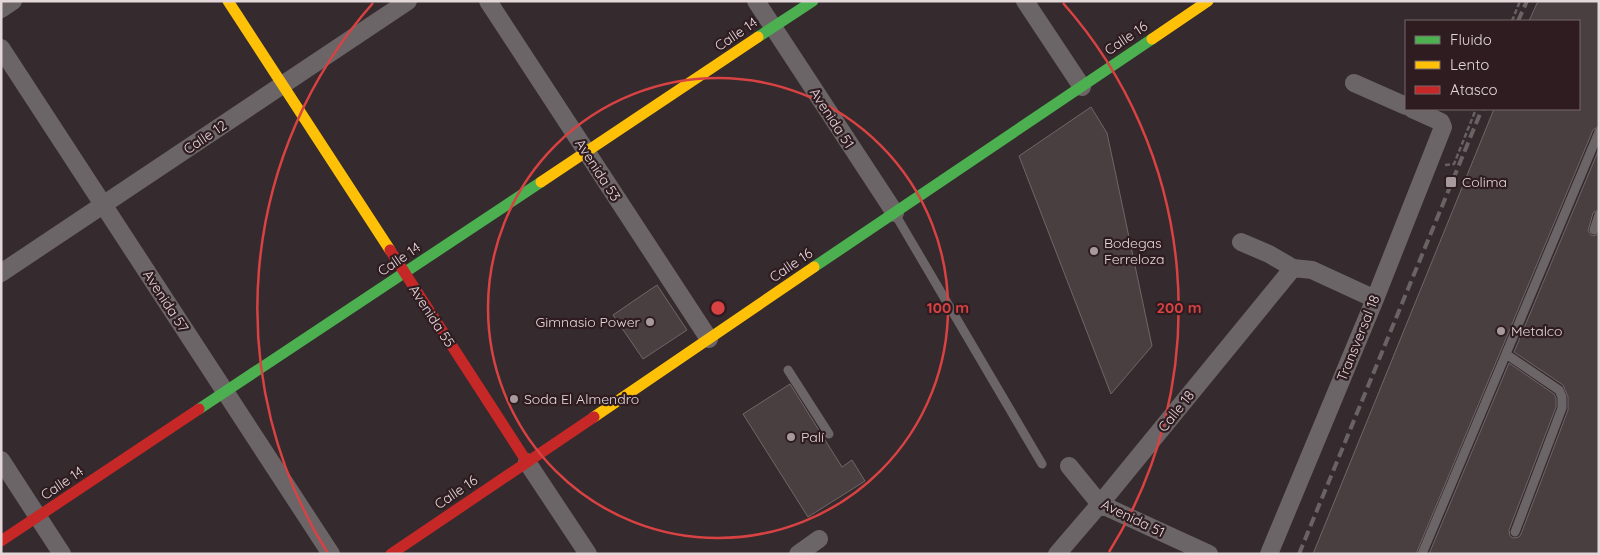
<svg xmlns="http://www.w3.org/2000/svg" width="1600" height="555" font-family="Quicksand,sans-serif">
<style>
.building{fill:#493f41;stroke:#706667}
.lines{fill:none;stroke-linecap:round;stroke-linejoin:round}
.path{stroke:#686164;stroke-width:2.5;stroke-dasharray:5 2.5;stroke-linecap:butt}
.lane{stroke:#6b6567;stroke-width:9}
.street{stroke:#6b6567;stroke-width:18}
.fast{stroke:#4caf50;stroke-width:11}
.slow{stroke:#ffc107;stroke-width:11}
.jam{stroke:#c62828;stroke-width:11}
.rail{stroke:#6a6364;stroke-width:4;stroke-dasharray:10 5;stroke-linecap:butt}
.ring{fill:none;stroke:#d84243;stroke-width:2.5}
.poi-dot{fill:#a79a9d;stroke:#2e1c21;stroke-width:2}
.labels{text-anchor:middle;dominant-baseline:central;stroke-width:4.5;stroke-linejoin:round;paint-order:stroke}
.street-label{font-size:14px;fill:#e4d7da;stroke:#2e1c21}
.poi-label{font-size:14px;fill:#e4d7da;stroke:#2e1c21;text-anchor:start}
.centre{fill:#d84243;stroke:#2e1c21;stroke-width:2.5}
.ring-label{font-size:15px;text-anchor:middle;font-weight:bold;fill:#d84243;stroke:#2e1c21;stroke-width:4.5;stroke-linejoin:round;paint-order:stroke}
</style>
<rect width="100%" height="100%" fill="#352a2d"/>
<path class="building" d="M1538,1H1599V126L1593,130L1416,554H1313L1494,109H1579V21H1529Z
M1091,107L1107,133L1152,346L1111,394L1019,156Z
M1599,149V209L1593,213L1588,231L1592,236L1599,234V554H1429L1509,363L1554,394L1556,398V407L1509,530L1510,536L1513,538L1519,537L1521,534L1568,410V397L1563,385L1514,352Z
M657,285L687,330L643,359L613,315Z
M790,384L842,467L852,460L865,481L808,517L743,414Z"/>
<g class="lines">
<path class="path" d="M1512,21L1520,1
M1445,165L1454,164L1476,109"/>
<path class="lane" d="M895,214L1042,464
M1594,230L1599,215
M1506,354L1559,390L1562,397V408L1515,532
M788,370L829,434
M1422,554L1599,132"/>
<path class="street" d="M488,1L709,339
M756,1L895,213
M1025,1L1082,87
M1,9L13,1
M1,48L331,554
M1354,83L1406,106
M1241,242L1269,254L1293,268L1312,270L1375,299
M1,273L408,1
M1,460L62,554
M527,462L588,554
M1069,466L1100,504L1209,554
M798,554L819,539
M1057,554L1100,504L1293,268
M1269,554L1375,299L1443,127L1441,122L1412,109"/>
<path class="fast" d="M758,37L813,1
M814,267L1152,39
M199,409L541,182"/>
<path class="slow" d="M228,1L390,250
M1152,39L1208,1
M541,182L758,37
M594,417L814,267"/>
<path class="jam" d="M390,250L527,462
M1,541L199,409
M391,554L594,417"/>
<path class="rail" d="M1518,21L1527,1
M1299,554L1482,109"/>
</g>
<g class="ring">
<circle cx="718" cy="308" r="230"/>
<path d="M327 552A461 461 0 0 1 373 3M1063 3A461 461 0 0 1 1109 552"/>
</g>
<g class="poi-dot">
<rect x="1445" y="176" width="12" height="12" rx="2.5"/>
<circle cx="1094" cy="251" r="5"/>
<circle cx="650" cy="322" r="5"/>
<circle cx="1501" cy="331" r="5"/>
<circle cx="514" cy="399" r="5"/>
<circle cx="791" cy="437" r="5"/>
</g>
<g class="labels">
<g class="street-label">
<text transform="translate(736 34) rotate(-34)">Calle 14</text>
<text transform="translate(1126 38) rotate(-34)">Calle 16</text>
<text transform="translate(832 118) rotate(57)">Avenida 51</text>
<text transform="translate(205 137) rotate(-34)">Calle 12</text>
<text transform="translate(598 170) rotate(57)">Avenida 53</text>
<text transform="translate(399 259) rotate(-34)">Calle 14</text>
<text transform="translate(791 265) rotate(-34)">Calle 16</text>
<text transform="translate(166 301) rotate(57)">Avenida 57</text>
<text transform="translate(432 316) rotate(57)">Avenida 55</text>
<text transform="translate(1358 338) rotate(-68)">Transversal 18</text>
<text transform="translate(1176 411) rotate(-51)">Calle 18</text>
<text transform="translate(62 483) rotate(-34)">Calle 14</text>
<text transform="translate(456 492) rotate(-34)">Calle 16</text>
<text transform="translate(1133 518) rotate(26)">Avenida 51</text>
</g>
<g class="poi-label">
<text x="1462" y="182">Colima</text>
<text x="1104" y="243">Bodegas<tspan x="1104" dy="16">Ferreloza</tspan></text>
<text x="640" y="322" text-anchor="end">Gimnasio Power</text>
<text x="1511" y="331">Metalco</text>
<text x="524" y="399">Soda El Almendro</text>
<text x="801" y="437">Palí</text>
</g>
</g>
<circle cx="718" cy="308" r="8" class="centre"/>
<g class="ring-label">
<text x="948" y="313">100 m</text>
<text x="1179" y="313">200 m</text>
</g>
<rect width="1600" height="555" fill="none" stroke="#e4d7da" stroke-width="5"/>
<rect x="1405" y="20" width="175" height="90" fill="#2e1c21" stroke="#77676b"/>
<rect x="1415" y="36" width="25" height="8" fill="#4caf50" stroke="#77676b"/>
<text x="1450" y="45" font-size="15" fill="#e4d7da">Fluido</text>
<rect x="1415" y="61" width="25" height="8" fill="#ffc107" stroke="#77676b"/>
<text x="1450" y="70" font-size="15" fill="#e4d7da">Lento</text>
<rect x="1415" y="86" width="25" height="8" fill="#c62828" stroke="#77676b"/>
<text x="1450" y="95" font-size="15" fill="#e4d7da">Atasco</text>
</svg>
